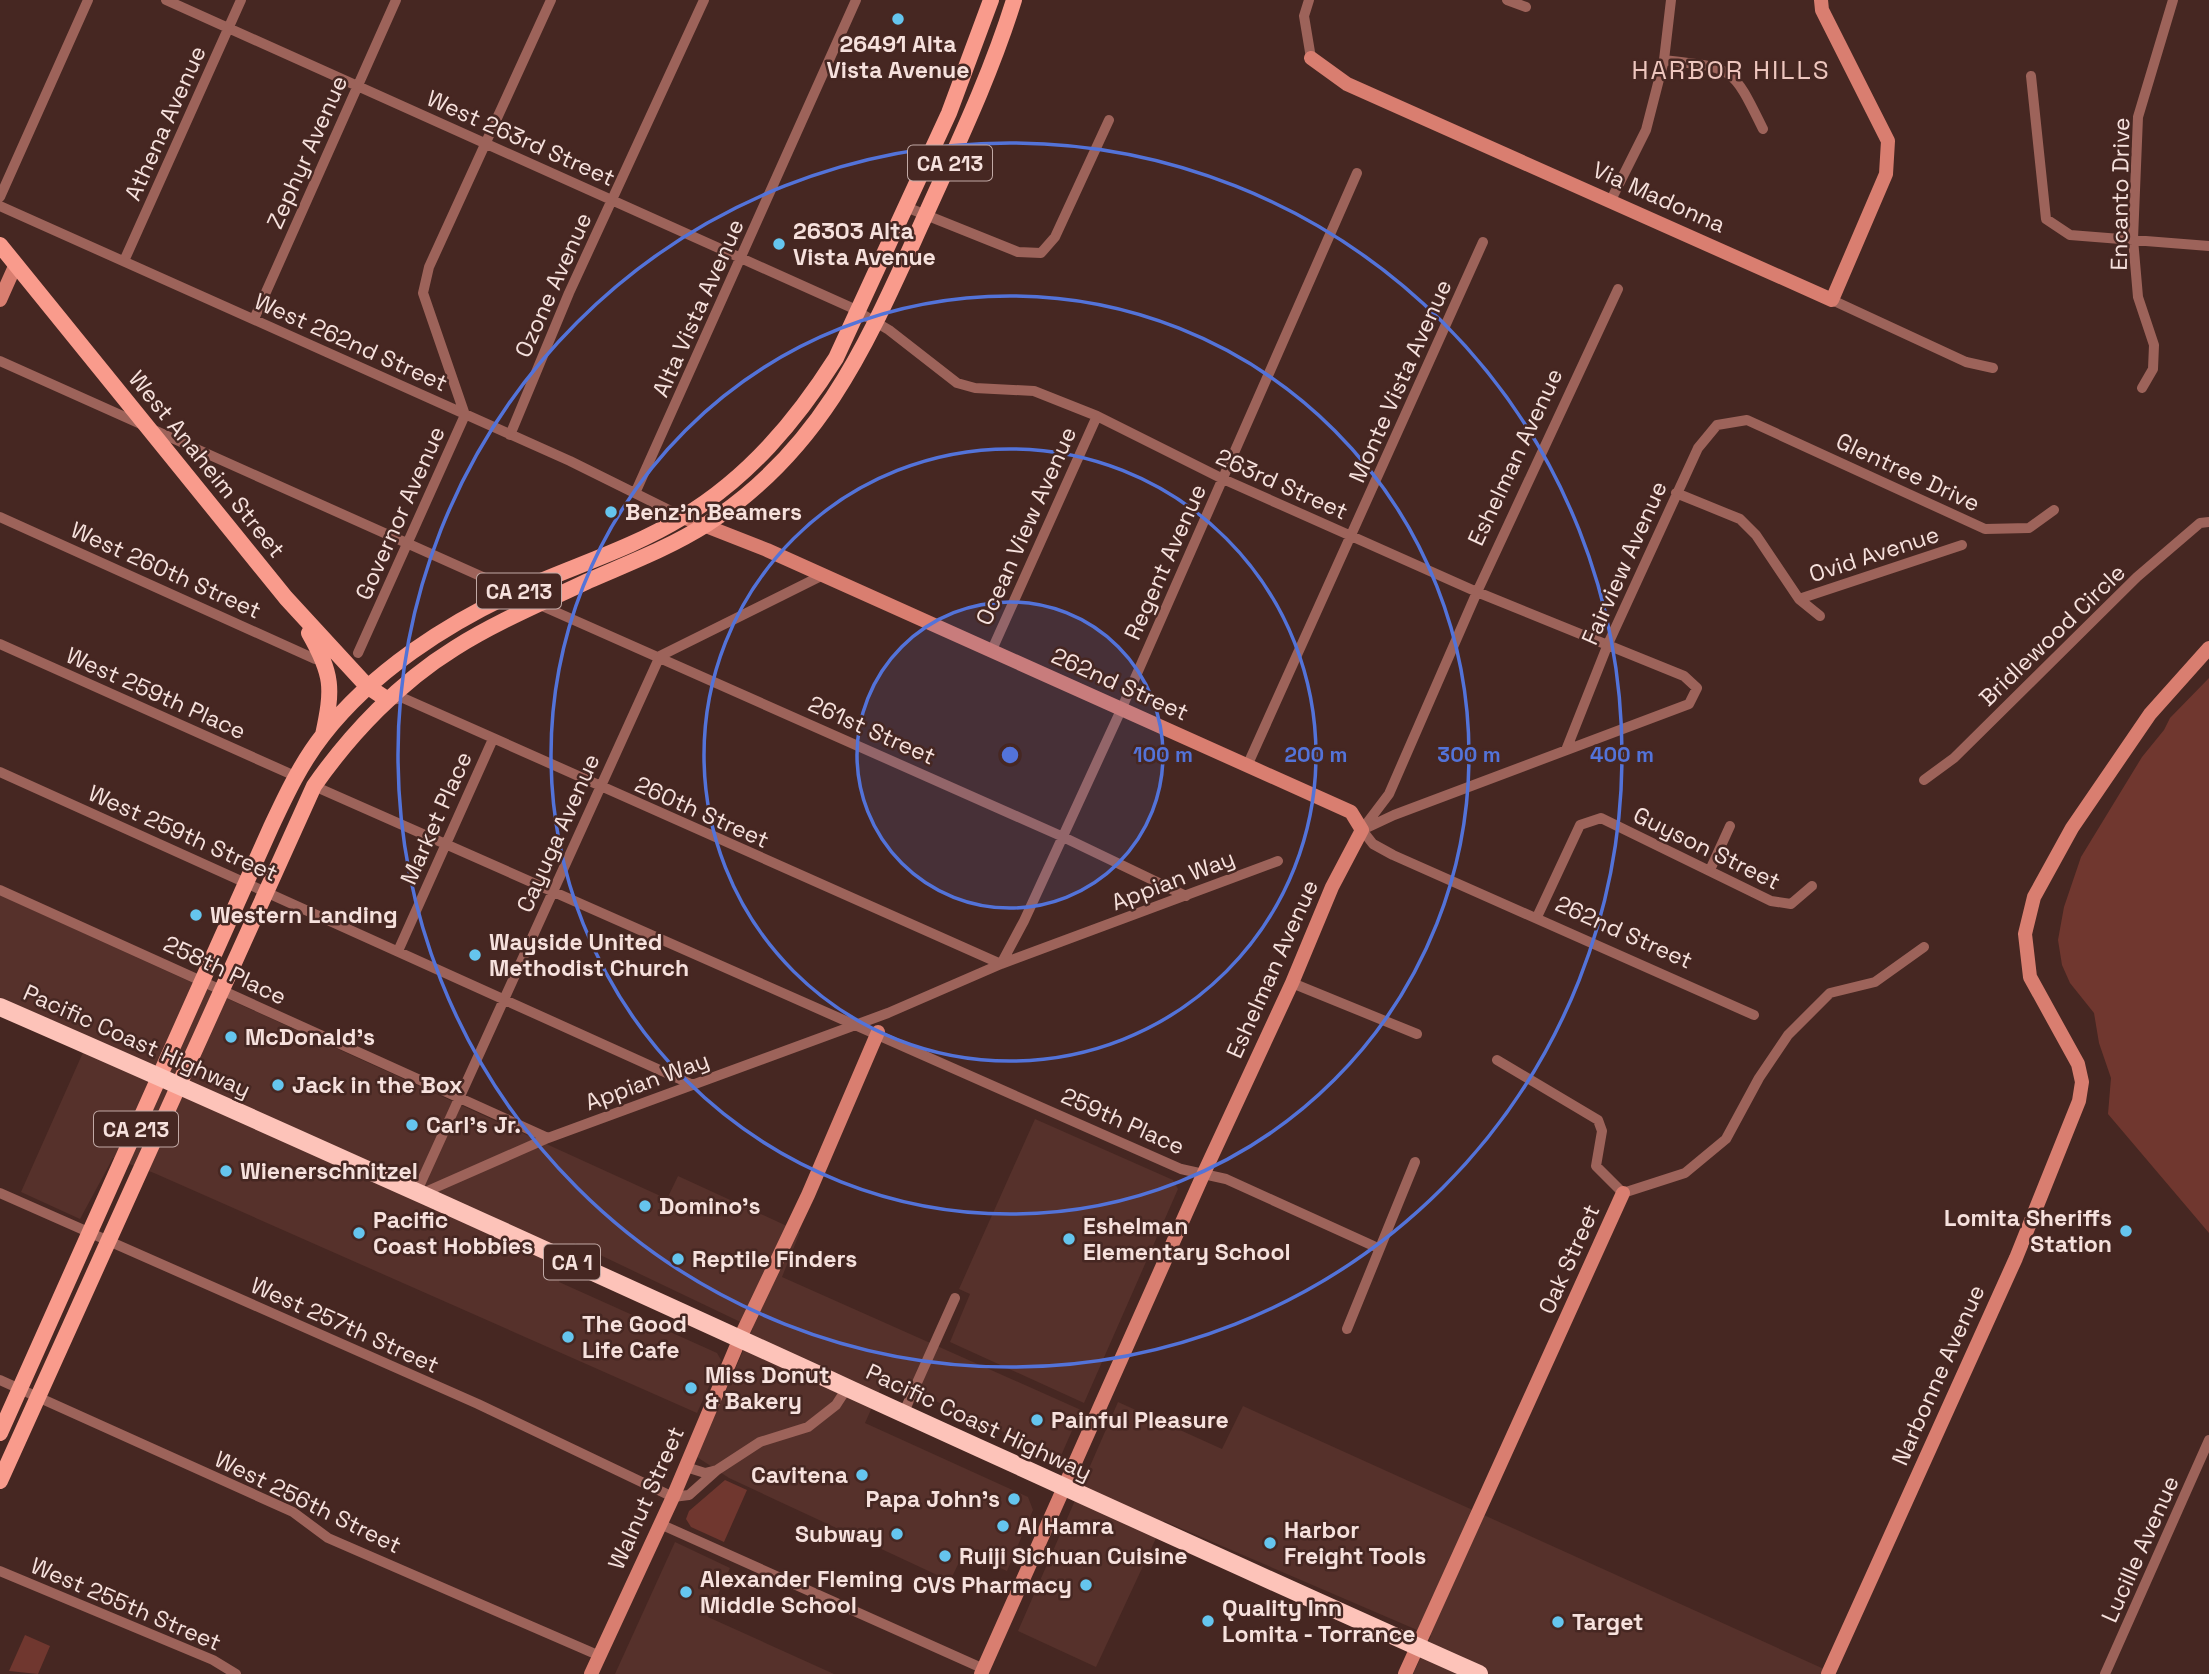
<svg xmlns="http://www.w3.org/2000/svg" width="2209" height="1674" font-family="'Space Grotesk',sans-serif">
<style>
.built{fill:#56312b}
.green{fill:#70372f}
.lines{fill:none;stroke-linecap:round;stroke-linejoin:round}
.street{stroke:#9d635a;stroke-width:10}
.secondary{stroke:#d97e70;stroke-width:14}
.primary{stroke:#f99b8c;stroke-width:16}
.highway{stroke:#fdc3b9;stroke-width:18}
.ring{fill:none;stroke:#5373d9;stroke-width:3.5}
.poi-dot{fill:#65c5ee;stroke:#462722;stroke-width:2.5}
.labels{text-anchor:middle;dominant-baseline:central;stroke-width:5;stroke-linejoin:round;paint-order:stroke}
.shield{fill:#462722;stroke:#c1a9a5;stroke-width:2}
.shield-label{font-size:21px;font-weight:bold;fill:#f6e1dd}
.poi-label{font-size:23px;font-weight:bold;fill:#f6e1dd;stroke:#462722;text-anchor:start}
.street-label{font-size:23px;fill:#f6e1dd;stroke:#462722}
.quarter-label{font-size:26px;letter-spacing:2px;fill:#eec6be;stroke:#462722}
.centre{fill:#5373d9;stroke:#462722;stroke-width:3.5}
.ring-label{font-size:21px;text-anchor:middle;font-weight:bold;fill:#5373d9;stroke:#462722;stroke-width:5;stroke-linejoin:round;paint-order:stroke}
</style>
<rect width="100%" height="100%" fill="#462722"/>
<path class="built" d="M0,895L667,1199L678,1176L800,1232L782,1277L1081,1410L1060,1458L885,1378L865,1423L1028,1497L1033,1510L1007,1571L964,1552L950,1581L729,1478L697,1457L753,1328L575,1243L559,1282L717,1353L721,1360L697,1413L154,1173L113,1158L80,1219L21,1192L89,1039L0,1014Z
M1035,1119L1173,1180L1178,1189L1084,1403L950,1342L970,1294L959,1289Z
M1118,1402L1222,1449L1243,1406L1835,1674H1413L1431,1636L1164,1521L1096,1667L1018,1631Z
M675,1542L730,1568L708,1617L834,1674H615Z"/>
<path class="green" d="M2209,678V1233L2108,1114L2111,1078L2099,1043L2094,1013L2070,983L2062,965L2058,940L2064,907L2081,857L2142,757L2164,730L2170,718Z
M725,1480L747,1490L724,1542L691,1527L686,1519L689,1511Z
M25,1635L50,1646L38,1674L9,1671Z"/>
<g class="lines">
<path class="street" d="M166,0L850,307L889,330L957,383L975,388L1034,391L1097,416L1223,479L1477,592L1684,676L1697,688L1689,704L1394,815L1362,830
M1309,0L1304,16L1311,58
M1507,0L1526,7
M1664,60C1734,68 1732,66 1763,129
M2031,76L2046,219L2070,235L2209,246
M0,197L88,0
M1611,200L1646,130L1664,60L1671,0
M0,206L570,461L683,517
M906,207L1018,252L1041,253L1055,237L1109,120
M124,261L241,0
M1832,300L1966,362L1993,368
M254,319L396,0
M0,361L516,592
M2142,388L2153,369L2154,345L2138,297L2133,239L2138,117L2173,0
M510,435L569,293L704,0
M636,491L856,0
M1676,493L1740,519L1756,535L1799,599L1820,616
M0,517L315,659
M1799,599L1962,545
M540,605L1061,836L1186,896
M0,644L295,776
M991,652L1097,416
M358,653L465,415L423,293L429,267L551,0
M390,700L403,698L1001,964L1024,921L1121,710L1357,173
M1566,750L1608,644L1698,448L1717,425L1747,420L1985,529L2029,528L2054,510
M1247,766L1483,242
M0,772L693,1085
M1924,780L1954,758L2137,577L2200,523L2209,522
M314,786L1181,1169L1226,1179L1378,1248
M1364,827L1389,794L1477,592L1618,289
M1362,830L1373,844L1393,855L1754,1015
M1710,870L1730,826
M0,890L548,1138
M1537,917L1580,825L1601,818L1771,901L1791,904L1812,886
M398,951L493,739
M1292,983L1417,1034
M1497,1060L1598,1120L1602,1131L1596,1166L1623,1193L1685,1173L1726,1139L1759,1078L1788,1035L1830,993L1875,982L1924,947
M417,1191L660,656L821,576
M0,1193L478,1404L673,1497L689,1495L717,1470
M423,1193L548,1138L888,1013L1001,964L1278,861
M1347,1329L1415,1162
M0,1380L293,1512L328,1538L600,1656
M903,1414L955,1298
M686,1467L705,1473L717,1470L760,1442L808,1427L836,1405L847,1388
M660,1524L984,1669
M0,1571L213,1660L236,1674
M2105,1674L2209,1440"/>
<path class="secondary" d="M1311,58L1347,84L1832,300L1886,174L1888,141L1822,10L1821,0
M0,300L16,264
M683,517L767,550L1351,812L1362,830L1332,887L1292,983L1203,1175L981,1674
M591,1674L673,1497L740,1338L808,1195L878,1032
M1405,1674L1623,1193
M1828,1674L2016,1258L2079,1101L2082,1082L2078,1064L2030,977L2025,934L2034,897L2072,828L2150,714L2209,648"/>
<path class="primary" d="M0,245L286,598L367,686L388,700
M309,633C333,675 333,688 323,735
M0,1433L271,827C286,795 301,763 323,735C372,672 446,624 518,591C573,566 631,549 683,517C748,478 796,421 836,358L949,113L991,0
M0,1481L314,786C351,733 400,682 455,648C496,622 544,602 588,581C629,563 669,548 707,524C826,447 870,336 926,214C958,143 991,74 1014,0"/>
<path class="highway" d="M0,1007C496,1223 985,1454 1479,1674"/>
</g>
<circle cx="1010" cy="755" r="153" fill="#5373d9" fill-opacity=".12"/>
<g class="ring">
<circle cx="1010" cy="755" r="153"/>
<circle cx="1010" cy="755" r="306"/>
<circle cx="1010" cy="755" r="459"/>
<circle cx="1010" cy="755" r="612"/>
</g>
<g class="poi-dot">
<circle cx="898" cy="19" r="7"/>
<circle cx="779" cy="244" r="7"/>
<circle cx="611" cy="512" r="7"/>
<circle cx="196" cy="915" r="7"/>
<circle cx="475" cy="955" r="7"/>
<circle cx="231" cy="1037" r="7"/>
<circle cx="278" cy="1085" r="7"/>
<circle cx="412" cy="1125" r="7"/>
<circle cx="226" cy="1171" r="7"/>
<circle cx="645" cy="1206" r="7"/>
<circle cx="2126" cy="1231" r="7"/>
<circle cx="359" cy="1233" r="7"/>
<circle cx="1069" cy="1239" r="7"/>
<circle cx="678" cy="1259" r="7"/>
<circle cx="568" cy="1337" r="7"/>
<circle cx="691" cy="1388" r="7"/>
<circle cx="1037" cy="1420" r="7"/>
<circle cx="862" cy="1475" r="7"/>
<circle cx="1014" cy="1499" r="7"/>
<circle cx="1003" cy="1526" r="7"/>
<circle cx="897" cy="1534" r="7"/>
<circle cx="1270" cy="1543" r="7"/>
<circle cx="945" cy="1556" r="7"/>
<circle cx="1086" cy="1585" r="7"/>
<circle cx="686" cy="1592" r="7"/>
<circle cx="1208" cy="1621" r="7"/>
<circle cx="1558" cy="1622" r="7"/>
</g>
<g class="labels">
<g class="shield">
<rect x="908" y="145.5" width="84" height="35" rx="5"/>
<rect x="477" y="573.5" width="84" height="35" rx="5"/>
<rect x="94" y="1111.5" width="84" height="35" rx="5"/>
<rect x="544" y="1244.5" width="56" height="35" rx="5"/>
</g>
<g class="shield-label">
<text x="950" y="163">CA 213</text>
<text x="519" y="591">CA 213</text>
<text x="136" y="1129">CA 213</text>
<text x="572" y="1262">CA 1</text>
</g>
<g class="poi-label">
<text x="898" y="44" text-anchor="middle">26491 Alta<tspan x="898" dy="26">Vista Avenue</tspan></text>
<text x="793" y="231">26303 Alta<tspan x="793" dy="26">Vista Avenue</tspan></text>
<text x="625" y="512">Benz'n Beamers</text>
<text x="210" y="915">Western Landing</text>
<text x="489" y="942">Wayside United<tspan x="489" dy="26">Methodist Church</tspan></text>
<text x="245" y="1037">McDonald's</text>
<text x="292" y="1085">Jack in the Box</text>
<text x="426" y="1125">Carl's Jr.</text>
<text x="240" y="1171">Wienerschnitzel</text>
<text x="659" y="1206">Domino's</text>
<text x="2112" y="1218" text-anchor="end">Lomita Sheriffs<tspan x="2112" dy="26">Station</tspan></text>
<text x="373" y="1220">Pacific<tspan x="373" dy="26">Coast Hobbies</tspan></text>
<text x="1083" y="1226">Eshelman<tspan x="1083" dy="26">Elementary School</tspan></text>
<text x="692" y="1259">Reptile Finders</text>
<text x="582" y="1324">The Good<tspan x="582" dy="26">Life Cafe</tspan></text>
<text x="705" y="1375">Miss Donut<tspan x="705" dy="26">&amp; Bakery</tspan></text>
<text x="1051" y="1420">Painful Pleasure</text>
<text x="848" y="1475" text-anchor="end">Cavitena</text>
<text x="1000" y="1499" text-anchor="end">Papa John's</text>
<text x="1017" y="1526">Al Hamra</text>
<text x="1284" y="1530">Harbor<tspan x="1284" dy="26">Freight Tools</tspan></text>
<text x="883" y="1534" text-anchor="end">Subway</text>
<text x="959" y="1556">Ruiji Sichuan Cuisine</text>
<text x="700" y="1579">Alexander Fleming<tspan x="700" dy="26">Middle School</tspan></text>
<text x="1072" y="1585" text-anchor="end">CVS Pharmacy</text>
<text x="1222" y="1608">Quality Inn<tspan x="1222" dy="26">Lomita - Torrance</tspan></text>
<text x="1572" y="1622">Target</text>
</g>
<g class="street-label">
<text transform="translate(165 123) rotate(-66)">Athena Avenue</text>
<text transform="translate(521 138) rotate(24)">West 263rd Street</text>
<text transform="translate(307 152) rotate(-66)">Zephyr Avenue</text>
<text transform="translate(2120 194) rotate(-89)">Encanto Drive</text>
<text transform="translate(1659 197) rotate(24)">Via Madonna</text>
<text transform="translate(553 285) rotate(-66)">Ozone Avenue</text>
<text transform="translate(698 308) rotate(-66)">Alta Vista Avenue</text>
<text transform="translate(351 342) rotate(24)">West 262nd Street</text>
<text transform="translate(1400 381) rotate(-66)">Monte Vista Avenue</text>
<text transform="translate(1515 457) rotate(-65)">Eshelman Avenue</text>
<text transform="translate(207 464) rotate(51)">West Anaheim Street</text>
<text transform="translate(1908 472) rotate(25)">Glentree Drive</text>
<text transform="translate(1282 484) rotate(24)">263rd Street</text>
<text transform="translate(400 513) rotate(-66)">Governor Avenue</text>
<text transform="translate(1026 526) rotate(-66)">Ocean View Avenue</text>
<text transform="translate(1874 554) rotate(-18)">Ovid Avenue</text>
<text transform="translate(1165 562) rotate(-66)">Regent Avenue</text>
<text transform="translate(1624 563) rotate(-66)">Fairview Avenue</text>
<text transform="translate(166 570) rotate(24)">West 260th Street</text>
<text transform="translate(2052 635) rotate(-44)">Bridlewood Circle</text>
<text transform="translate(1120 684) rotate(24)">262nd Street</text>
<text transform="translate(156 693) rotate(24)">West 259th Place</text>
<text transform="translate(872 730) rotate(24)">261st Street</text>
<text transform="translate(702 812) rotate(24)">260th Street</text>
<text transform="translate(436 818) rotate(-66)">Market Place</text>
<text transform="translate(183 833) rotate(24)">West 259th Street</text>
<text transform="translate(558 833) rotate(-66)">Cayuga Avenue</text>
<text transform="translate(1707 848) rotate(26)">Guyson Street</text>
<text transform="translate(1173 880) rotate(-21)">Appian Way</text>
<text transform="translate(1624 932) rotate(24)">262nd Street</text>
<text transform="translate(1272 969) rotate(-66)">Eshelman Avenue</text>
<text transform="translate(225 970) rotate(25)">258th Place</text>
<text transform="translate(137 1041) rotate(24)">Pacific Coast Highway</text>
<text transform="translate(647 1081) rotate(-20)">Appian Way</text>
<text transform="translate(1123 1121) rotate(24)">259th Place</text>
<text transform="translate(1569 1259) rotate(-66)">Oak Street</text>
<text transform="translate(345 1325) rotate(24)">West 257th Street</text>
<text transform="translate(1938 1375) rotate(-66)">Narbonne Avenue</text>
<text transform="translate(979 1422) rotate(25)">Pacific Coast Highway</text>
<text transform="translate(646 1498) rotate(-66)">Walnut Street</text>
<text transform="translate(308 1502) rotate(26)">West 256th Street</text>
<text transform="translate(2140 1549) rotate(-66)">Lucille Avenue</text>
<text transform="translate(126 1604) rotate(23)">West 255th Street</text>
</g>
<g class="quarter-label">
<text x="1731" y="70">HARBOR HILLS</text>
</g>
</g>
<circle cx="1010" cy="755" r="10" class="centre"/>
<g class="ring-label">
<text x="1163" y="762">100 m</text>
<text x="1316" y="762">200 m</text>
<text x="1469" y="762">300 m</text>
<text x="1622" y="762">400 m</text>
</g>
</svg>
